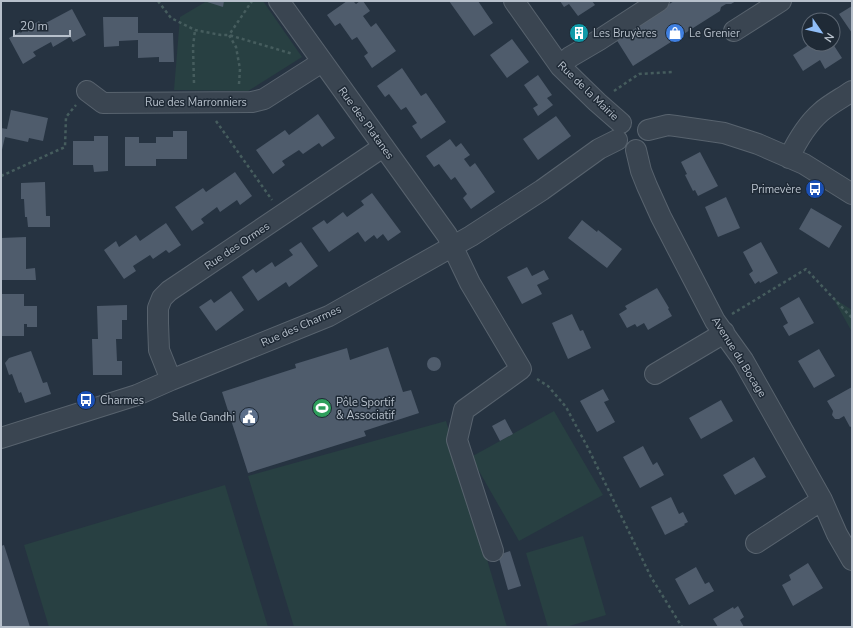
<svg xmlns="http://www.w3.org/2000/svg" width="853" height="628" font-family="'Nunito Sans',sans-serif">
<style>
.green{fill:#284042}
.building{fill:#4f5c6c}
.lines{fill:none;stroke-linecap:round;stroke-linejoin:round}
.minor-casing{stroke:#58636e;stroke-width:22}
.path{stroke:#465d5e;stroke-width:2.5;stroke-dasharray:3 3;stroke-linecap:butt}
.minor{stroke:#3a4551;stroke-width:20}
.labels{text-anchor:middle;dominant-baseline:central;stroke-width:3;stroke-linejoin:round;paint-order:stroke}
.poi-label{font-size:11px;fill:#b7c0cb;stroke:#1f2a36;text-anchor:start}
.street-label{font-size:11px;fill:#b7c0cb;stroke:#1f2a36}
</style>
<rect width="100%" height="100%" fill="#263341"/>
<path class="green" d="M207,1H263L302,57L248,91L174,90L180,17Z
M833,298L852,310V332Z
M554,411L603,495L519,541L471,457Z
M446,421L507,627H294L248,476Z
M225,485L268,627H49L24,545Z
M583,536L606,615L566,627H548L526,553Z"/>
<path class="building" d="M204,1H224L223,7Z
M347,1H353L356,4L360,1H363L370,11L363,16L371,27L376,23L396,51L372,68L364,56L368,53L357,37L352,40L340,23L335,26L327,15Z
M449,1H478L493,23L474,36Z
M560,1H592L595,5L578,16L569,4L564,7Z
M674,1H736L731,4H726L721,7L720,11L633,66L616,39Z
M852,6V33L839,14Z
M72,9L86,35L73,42L70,37L53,47L51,42L33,52L36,56L23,64L9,38L39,21L42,25Z
M103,17H138V33H173L174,62H159V57L138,58V40L119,41V46L104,47Z
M580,25L586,35L577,40L572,30Z
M512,39L529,62L507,78L490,55Z
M810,44H833L842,58L825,69L820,60L803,71L793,55Z
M402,68L421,96L426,93L446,122L421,139L412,126L417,123L406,107L401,110L389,94L385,97L377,86Z
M538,75L552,95L547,98L553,105L538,116L533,108L538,105L524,85Z
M11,110L48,118L43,141L29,138L28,142L5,137L1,154V128L7,129Z
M318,114L335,138L322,147L319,143L303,154L299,150L282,161L285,165L273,174L256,150L285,130L289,135Z
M556,116L571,136L538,160L523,139Z
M173,131H187V159H156V166H125V137H139V143H156V137H173Z
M94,136H108V171L94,172L93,165H73V141H94Z
M450,139L456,147L461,143L470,155L464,159L470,167L475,163L495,192L471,209L463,198L467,194L455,177L451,180L439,164L434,167L426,156Z
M700,152L718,186L698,196L695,190L693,191L685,175L687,174L681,162Z
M235,172L252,196L240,205L237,200L220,212L217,207L201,219L204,223L192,231L175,207L203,188L206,192Z
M45,182L46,216H50V227H28L27,217H25L24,199H21V183Z
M811,183L821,189L820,192L809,187Z
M372,193L401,232L388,241L383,234L377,239L374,235L365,242L358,232L329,252L312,228L324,220L327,224L343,212L347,217L364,205L361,201Z
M726,197L740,228L718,237L705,207Z
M811,208L842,226L829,248L799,229Z
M582,220L597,232L598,230L622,249L607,268L568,238Z
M166,223L181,245L169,253L166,250L153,259L150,255L133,266L136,271L124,279L104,250L116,241L119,247L136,235L140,241Z
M26,237V269L35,268L36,280H1V238Z
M301,242L318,266L289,287L286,282L258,301L242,277L253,269L256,273L272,262L275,267L293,255L289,250Z
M761,242L778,273L760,283L759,281L755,284L749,274L753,271L743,252Z
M527,267L532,276L544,270L549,279L537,285L542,294L522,304L507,277Z
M657,288L669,308L668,309L672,316L648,330L644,323L637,327L635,324L627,328L619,314L627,309L625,306Z
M231,291L244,310L216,331L199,307L211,299L214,303Z
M1,294H24V306H37V327H27V324H24V336H1Z
M799,297L814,323L789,336L783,326L788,323L780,308Z
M127,305V320H122V339H116L117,361H122V375H93L92,339H98L97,306Z
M572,314L580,331L583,330L591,348L568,359L552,323Z
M388,347L403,392L411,390L419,413L364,431L366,436L248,473L222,392L296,368L295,364L347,348L350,360Z
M819,349L835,376L814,388L798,361Z
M31,351L43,383L47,382L51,394L25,403L21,392L19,393L12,374L9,375L5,363L9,358Z
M427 364a7 7 0 1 1 14 0a7 7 0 1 1-14 0Z
M852,387V426L850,427L844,416L839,419H835L832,415L833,411L827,401Z
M603,389L609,400L604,402L615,422L597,432L580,401Z
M721,400L733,421L701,439L689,418Z
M505,419L513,434L500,441L492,426Z
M643,446L653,465L657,462L664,475L640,488L623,457Z
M754,457L766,477L735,495L723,475Z
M671,497L679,514L683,512L688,522L684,524L685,525L665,535L651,507Z
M4,545L30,627H1V546Z
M510,551L521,586L508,590L498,555Z
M808,563L823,588L793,606L782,585L791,580L789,575Z
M696,567L705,584L709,582L714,591L689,605L675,579Z
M738,606L744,617L740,620L744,627H718L713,619L733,607L734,609Z"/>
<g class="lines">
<defs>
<path id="minor" d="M279,1L447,235L470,283L521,369L464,410L457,440L493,551
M514,1L560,66L597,102L621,123
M734,31L781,1
M560,66L570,57L599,40L659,1
M87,91L103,103L252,102L264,99L322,62
M648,130L668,125L676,126L724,133L758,144L804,164L852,194
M636,150L641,171L647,186L661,217L715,321L743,360L822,500L837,534L852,560
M789,158C797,141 807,124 821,112C830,104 842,98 852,91
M655,374L714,339L724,332
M171,380L159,350L158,323V308L162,298L169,291L383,147
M1,438L137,395L171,380L329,316L471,236L542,190L599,149L617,140
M756,543L822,500"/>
</defs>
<use href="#minor" class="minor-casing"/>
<path class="path" d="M158,1L171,18L195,30L221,35H229L293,54
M194,83L193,47L195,30
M239,84L240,69L236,47L229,35L252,1
M614,91L639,74L672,72
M216,121L272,200
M1,176L65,147L66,117L76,105
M732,314L806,269L852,318
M537,379L548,386L566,407L588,448L651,577L682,627"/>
<use href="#minor" class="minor"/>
</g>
<defs>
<symbol id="building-disc" viewBox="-11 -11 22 22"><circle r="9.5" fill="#0f9aa8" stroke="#1f2a36"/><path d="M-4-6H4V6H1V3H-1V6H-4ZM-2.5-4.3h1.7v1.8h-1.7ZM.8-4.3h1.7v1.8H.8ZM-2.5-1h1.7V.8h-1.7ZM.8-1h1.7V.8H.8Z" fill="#fff"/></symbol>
<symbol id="shop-disc" viewBox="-11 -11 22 22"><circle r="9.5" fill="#3f7fe0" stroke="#1f2a36"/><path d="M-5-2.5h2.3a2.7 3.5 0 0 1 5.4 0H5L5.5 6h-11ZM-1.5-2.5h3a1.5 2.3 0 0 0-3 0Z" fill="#fff"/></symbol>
<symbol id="bus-disc" viewBox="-11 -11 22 22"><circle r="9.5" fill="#1a4fb4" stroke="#1f2a36"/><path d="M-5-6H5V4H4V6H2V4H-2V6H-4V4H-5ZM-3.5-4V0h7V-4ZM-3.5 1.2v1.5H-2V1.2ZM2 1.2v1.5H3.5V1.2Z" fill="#fff"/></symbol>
<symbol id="stadium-disc" viewBox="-11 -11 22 22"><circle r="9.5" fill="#2e9e5b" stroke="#1f2a36"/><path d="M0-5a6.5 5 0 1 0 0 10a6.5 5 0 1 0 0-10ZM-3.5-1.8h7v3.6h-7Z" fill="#fff"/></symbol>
<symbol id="civic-disc" viewBox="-11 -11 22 22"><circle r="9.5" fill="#5c6f8a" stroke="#1f2a36"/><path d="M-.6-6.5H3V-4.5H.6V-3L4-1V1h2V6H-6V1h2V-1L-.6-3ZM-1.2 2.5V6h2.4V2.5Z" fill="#fff"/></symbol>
</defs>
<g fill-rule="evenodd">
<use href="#building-disc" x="568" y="22" width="22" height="22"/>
<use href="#shop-disc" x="664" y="22" width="22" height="22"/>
<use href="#bus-disc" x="804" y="178" width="22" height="22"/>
<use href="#bus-disc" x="75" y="389" width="22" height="22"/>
<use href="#stadium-disc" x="311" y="397" width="22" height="22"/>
<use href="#civic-disc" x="238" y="406" width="22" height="22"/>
</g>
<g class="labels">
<g class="poi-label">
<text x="593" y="33">Les Bruyères</text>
<text x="689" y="33">Le Grenier</text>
<text x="801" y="189" text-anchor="end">Primevère</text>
<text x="100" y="400">Charmes</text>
<text x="336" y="402">Pôle Sportif<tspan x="336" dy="13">&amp; Associatif</tspan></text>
<text x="235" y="417" text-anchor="end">Salle Gandhi</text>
</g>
<g class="street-label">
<text transform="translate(588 91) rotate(44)">Rue de la Mairie</text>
<text x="196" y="102">Rue des Marronniers</text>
<text transform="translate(366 123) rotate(54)">Rue des Platanes</text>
<text transform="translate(237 246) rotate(-34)">Rue des Ormes</text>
<text transform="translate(301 326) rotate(-24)">Rue des Charmes</text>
<text transform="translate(739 357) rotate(58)">Avenue du Bocage</text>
</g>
</g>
<rect width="853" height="628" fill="none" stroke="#b7c0cb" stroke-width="4"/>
<g transform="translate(821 32) rotate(124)"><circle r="19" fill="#1f2a36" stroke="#5c6672"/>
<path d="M0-3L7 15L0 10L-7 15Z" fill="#90bdf7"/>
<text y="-6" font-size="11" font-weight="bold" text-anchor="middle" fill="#b7c0cb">N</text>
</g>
<path d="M14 30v6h56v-6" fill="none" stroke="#b7c0cb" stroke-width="2"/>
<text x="20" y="30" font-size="12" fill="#b7c0cb" stroke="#1f2a36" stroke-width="3" paint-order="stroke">20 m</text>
</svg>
